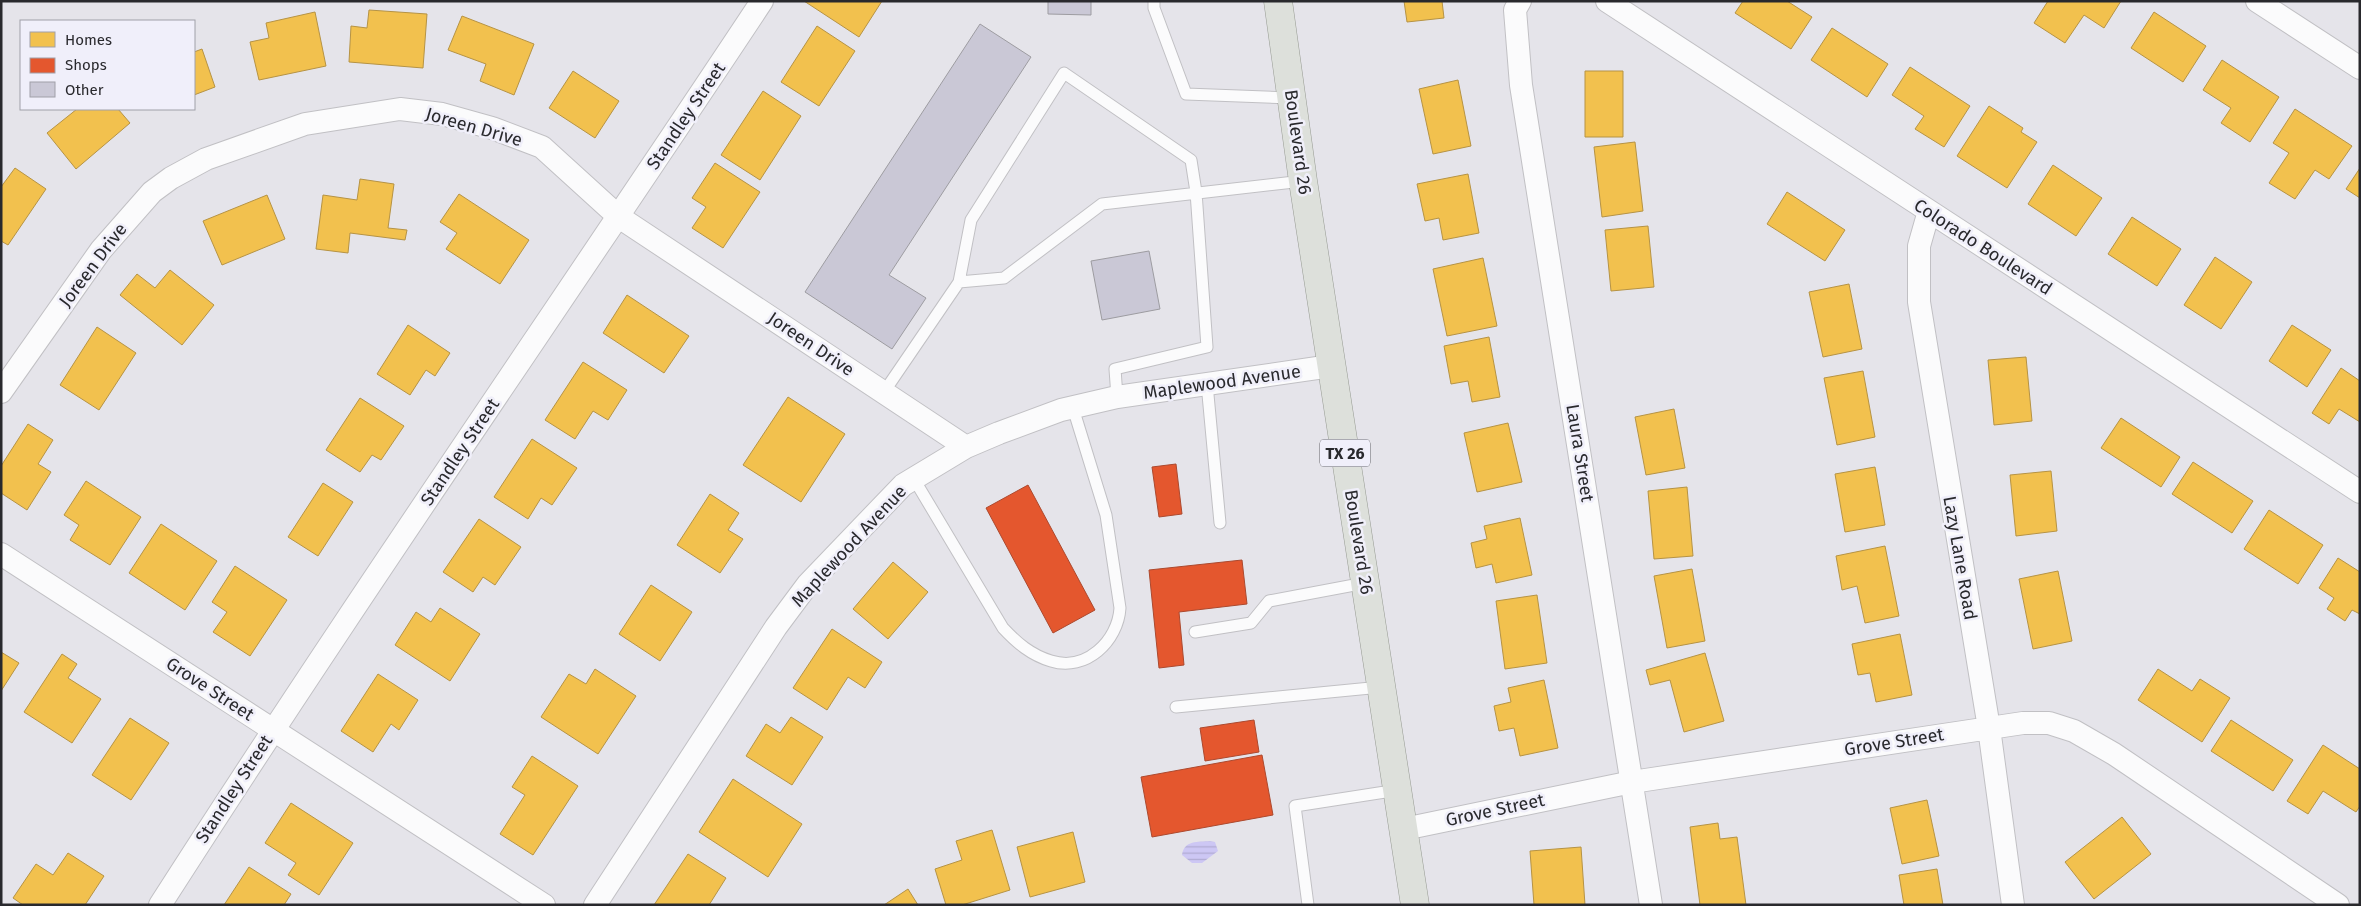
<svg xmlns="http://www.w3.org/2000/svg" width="2361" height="906" font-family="'Fira Sans',sans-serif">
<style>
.water{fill:url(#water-rules)}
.homes{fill:#f2c14e;stroke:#b69344}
.shops{fill:#e4572e;stroke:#ac492e}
.building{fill:#cac8d6;stroke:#9d9ca1}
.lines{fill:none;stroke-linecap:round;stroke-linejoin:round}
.service-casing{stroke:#c1c0c4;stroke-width:13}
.minor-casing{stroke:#c1c0c4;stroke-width:24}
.primary-casing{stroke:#969a92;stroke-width:29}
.service{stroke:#fbfbfc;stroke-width:11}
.minor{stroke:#fbfbfc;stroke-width:22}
.primary{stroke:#dde0db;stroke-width:28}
.labels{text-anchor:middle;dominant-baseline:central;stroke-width:5;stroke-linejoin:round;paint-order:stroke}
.shield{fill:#f0effa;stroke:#65646a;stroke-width:1}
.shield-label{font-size:16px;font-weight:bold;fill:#29292d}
.street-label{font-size:18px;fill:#29292d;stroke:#f0effa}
</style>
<defs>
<pattern id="water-rules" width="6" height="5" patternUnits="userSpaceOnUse" patternTransform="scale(1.25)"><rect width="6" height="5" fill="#cdc7f4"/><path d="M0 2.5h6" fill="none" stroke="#b0abd2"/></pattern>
</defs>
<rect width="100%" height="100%" fill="#e5e4ea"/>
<path class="water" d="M1210,841L1215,842L1218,851L1202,863H1192L1182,855C1184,840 1198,842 1210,841Z"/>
<path class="homes" d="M804,1H882L859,37Z
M1404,1H1442L1444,18L1407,22Z
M1743,1H1787L1812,17L1791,49L1735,13Z
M2048,1H2121L2104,28L2084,15L2065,43L2034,23Z
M369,10L427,14L423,68L349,62L351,26L367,28Z
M315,12L326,66L259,80L250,42L269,38L266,23Z
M2154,12L2206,46L2183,82L2131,48Z
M462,16L534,44L514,95L480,81L486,64L448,50Z
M817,26L855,51L819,106L781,82Z
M1832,28L1888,64L1867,97L1811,60Z
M202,49L215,87L194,95V52Z
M2222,60L2279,97L2250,142L2221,123L2231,108L2203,90Z
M1910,67L1970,106L1944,147L1915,129L1924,116L1892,95Z
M573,71L619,101L595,138L549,108Z
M1585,71H1623V137H1585Z
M1458,80L1471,146L1433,154L1419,89Z
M763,91L801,116L760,180L721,155Z
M1989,106L2023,128L2021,132L2037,142L2007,188L1957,156Z
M77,109H118L130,123L76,169L47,133Z
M2295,109L2352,146L2329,179L2315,170L2295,199L2269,183L2289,153L2273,143Z
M1635,142L1643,211L1602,217L1594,147Z
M715,163L760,192L723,248L692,228L706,207L692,198Z
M2053,165L2102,198L2076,236L2028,204Z
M15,168L46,189L8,245L1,241V187Z
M2360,168V198L2346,189Z
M1468,174L1479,233L1443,240L1439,218L1425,221L1417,184Z
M360,179L394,184L388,228L407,230L405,240L350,233L348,253L316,249L323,195L357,200Z
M1787,192L1845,230L1825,261L1767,224Z
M459,194L529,240L500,284L446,249L457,233L440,222Z
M267,195L285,239L222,265L203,221Z
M2132,217L2181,249L2157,286L2108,254Z
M1648,226L1654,287L1611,291L1605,230Z
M2215,257L2252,282L2221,329L2184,305Z
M1483,258L1497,326L1447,336L1433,269Z
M170,270L214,305L182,345L120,295L137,274L155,288Z
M1849,284L1862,349L1823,357L1809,292Z
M627,295L689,336L664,373L603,333Z
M408,325L450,353L435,376L426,370L410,395L377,374Z
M2292,325L2331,350L2307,387L2269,361Z
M97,327L136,353L99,410L60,385Z
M1489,337L1500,397L1472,402L1468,381L1451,384L1444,346Z
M2026,357L2032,421L1994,425L1988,360Z
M583,362L627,390L608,420L593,411L575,439L545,420Z
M2341,368L2360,381V422L2339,409L2329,424L2312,413Z
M1863,371L1875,437L1837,445L1824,378Z
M788,397L845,434L801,502L743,465Z
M360,398L404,426L381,460L372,455L360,472L326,450Z
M1674,409L1685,468L1646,475L1635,417Z
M2121,418L2180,457L2161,487L2101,448Z
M1508,423L1522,482L1477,492L1464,433Z
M28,424L53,440L38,464L51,472L27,510L1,493V466Z
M532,439L577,468L552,505L541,498L528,519L494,497Z
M2193,462L2253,501L2232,533L2172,494Z
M1875,467L1885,525L1845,532L1835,474Z
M2051,471L2057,531L2016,536L2010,475Z
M86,481L141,517L110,565L70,540L79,525L64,515Z
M323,483L353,502L318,556L288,537Z
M1687,487L1693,556L1654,559L1648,491Z
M710,494L739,513L728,530L743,539L720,573L677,545Z
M2269,510L2323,545L2298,584L2244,549Z
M1520,518L1532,575L1496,583L1492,564L1476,568L1471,543L1487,539L1484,526Z
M479,519L521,547L495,585L483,577L473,592L443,572Z
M161,524L217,561L185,610L129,573Z
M1885,546L1899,616L1865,623L1857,586L1842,590L1836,556Z
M2338,558L2360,572V614L2352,610L2345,621L2327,609L2334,598L2319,588Z
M893,562L928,592L888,639L853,609Z
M235,566L287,600L250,656L213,632L227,612L212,602Z
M1692,569L1705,641L1667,648L1654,576Z
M2058,571L2072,641L2033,649L2019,579Z
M651,585L692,612L660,661L619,634Z
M1537,595L1547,663L1505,669L1496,601Z
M440,608L480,634L450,681L395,645L416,612L431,622Z
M832,629L882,662L865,688L848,677L827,710L793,688Z
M1900,634L1912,695L1876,702L1870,673L1858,675L1852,644Z
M1,652L19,663L1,691Z
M1705,653L1724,721L1684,732L1670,680L1650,685L1646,670Z
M62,654L77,664L68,678L101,699L72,743L24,712Z
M595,669L636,696L598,754L541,717L569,674L586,684Z
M2158,669L2192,691L2200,679L2230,698L2202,742L2138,700Z
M378,674L418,700L399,730L391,724L373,752L341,731Z
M1544,680L1558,748L1520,756L1514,728L1499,731L1494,706L1511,702L1508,688Z
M791,717L823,737L792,785L746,756L766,724L780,733Z
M130,718L169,743L131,800L92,775Z
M2231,720L2293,760L2273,791L2211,751Z
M2323,745L2360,769V806L2356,812L2323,791L2308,814L2287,801Z
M532,756L578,786L533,855L500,834L525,795L512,787Z
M733,779L802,824L768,877L699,832Z
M1927,800L1939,856L1902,864L1890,808Z
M291,803L353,843L319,895L288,875L296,863L265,843Z
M2122,817L2151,854L2094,899L2065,862Z
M1718,823L1720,839L1737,837L1746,905H1700L1690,827Z
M992,830L1010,890L962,905H946L935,869L962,860L956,841Z
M1073,832L1085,882L1030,897L1017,847Z
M1581,847L1585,905H1534L1530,851Z
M68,853L104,876L85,905H23L13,898L36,864L53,875Z
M688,854L726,878L709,905H654Z
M249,867L291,894L284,905H224Z
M1937,869L1943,905H1904L1899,875Z
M908,889L918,905H884Z"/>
<path class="shops" d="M1176,464L1182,514L1159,517L1152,467Z
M1028,485L1095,610L1053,633L986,508Z
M1242,560L1247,604L1179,612L1184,665L1159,668L1149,570Z
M1254,720L1259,752L1205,761L1200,728Z
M1262,755L1273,815L1152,837L1141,777Z"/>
<path class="building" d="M1048,1H1091V15L1048,14Z
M980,24L1031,57L889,275L926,298L892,349L805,292Z
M1149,251L1160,309L1102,320L1091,261Z"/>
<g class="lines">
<defs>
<path id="service" d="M1154,1V8L1186,94L1291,98
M959,282L1004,278L1102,204L1303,181
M1207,384L1220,523
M884,392L959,282L971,220L1064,73L1191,160L1196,192L1207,347L1115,369L1117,397
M914,479L1003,628C1017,643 1031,655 1051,661C1086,672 1118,641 1120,608L1106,515L1073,408
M1195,632L1251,623L1269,601L1365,583
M1176,707L1381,687
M1308,905L1295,806L1398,790"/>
<path id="minor" d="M1520,1L1515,10L1521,85L1651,905
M1607,1L2360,492
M2257,1L2360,68
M1929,211L1919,246V302L1989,728L2013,905
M1,392L101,250L152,192L171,178L206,159L305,124L400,109L442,114L492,128L542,147L619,217L966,447
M1,554L544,905
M1404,829L1632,782L2023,723H2049L2074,731L2114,754L2338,905
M160,905C355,600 562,303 762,1
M595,905L776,627L808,584L903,485L966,447L999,433L1061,410L1117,397L1331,366"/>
<path id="primary" d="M1278,1L1303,181L1415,905"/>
</defs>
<use href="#service" class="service-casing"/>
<use href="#minor" class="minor-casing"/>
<use href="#primary" class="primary-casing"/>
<use href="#service" class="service"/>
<use href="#minor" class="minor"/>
<use href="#primary" class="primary"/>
</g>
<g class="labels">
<rect class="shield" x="1320" y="439.5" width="50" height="27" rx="4"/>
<g class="shield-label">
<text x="1345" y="453">TX 26</text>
</g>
<g class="street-label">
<text transform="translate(686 116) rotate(-56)">Standley Street</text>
<text transform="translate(474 127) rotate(16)">Joreen Drive</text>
<text transform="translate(1298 142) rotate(82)">Boulevard 26</text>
<text transform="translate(1983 247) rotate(33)">Colorado Boulevard</text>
<text transform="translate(93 265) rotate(-53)">Joreen Drive</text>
<text transform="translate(811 344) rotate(34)">Joreen Drive</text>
<text transform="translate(1222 382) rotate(-8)">Maplewood Avenue</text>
<text transform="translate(460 452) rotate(-56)">Standley Street</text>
<text transform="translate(1580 453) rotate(81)">Laura Street</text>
<text transform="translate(1359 542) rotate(81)">Boulevard 26</text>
<text transform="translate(849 546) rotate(-47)">Maplewood Avenue</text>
<text transform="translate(1960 558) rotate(80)">Lazy Lane Road</text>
<text transform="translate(210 689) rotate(33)">Grove Street</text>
<text transform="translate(1894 742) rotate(-9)">Grove Street</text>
<text transform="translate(234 789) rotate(-57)">Standley Street</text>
<text transform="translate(1495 810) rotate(-12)">Grove Street</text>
</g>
</g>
<rect width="2361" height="906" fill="none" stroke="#29292d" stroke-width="5"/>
<rect x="20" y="20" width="175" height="90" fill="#f0effa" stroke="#a0a0a8"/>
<rect x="30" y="32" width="25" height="15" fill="#f2c14e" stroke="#a0a0a8"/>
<text x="65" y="45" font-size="15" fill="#29292d">Homes</text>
<rect x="30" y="58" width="25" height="15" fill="#e4572e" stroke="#a0a0a8"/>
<text x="65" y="70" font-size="15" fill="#29292d">Shops</text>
<rect x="30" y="82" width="25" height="15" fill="#cac8d6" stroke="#a0a0a8"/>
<text x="65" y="95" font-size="15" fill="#29292d">Other</text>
</svg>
